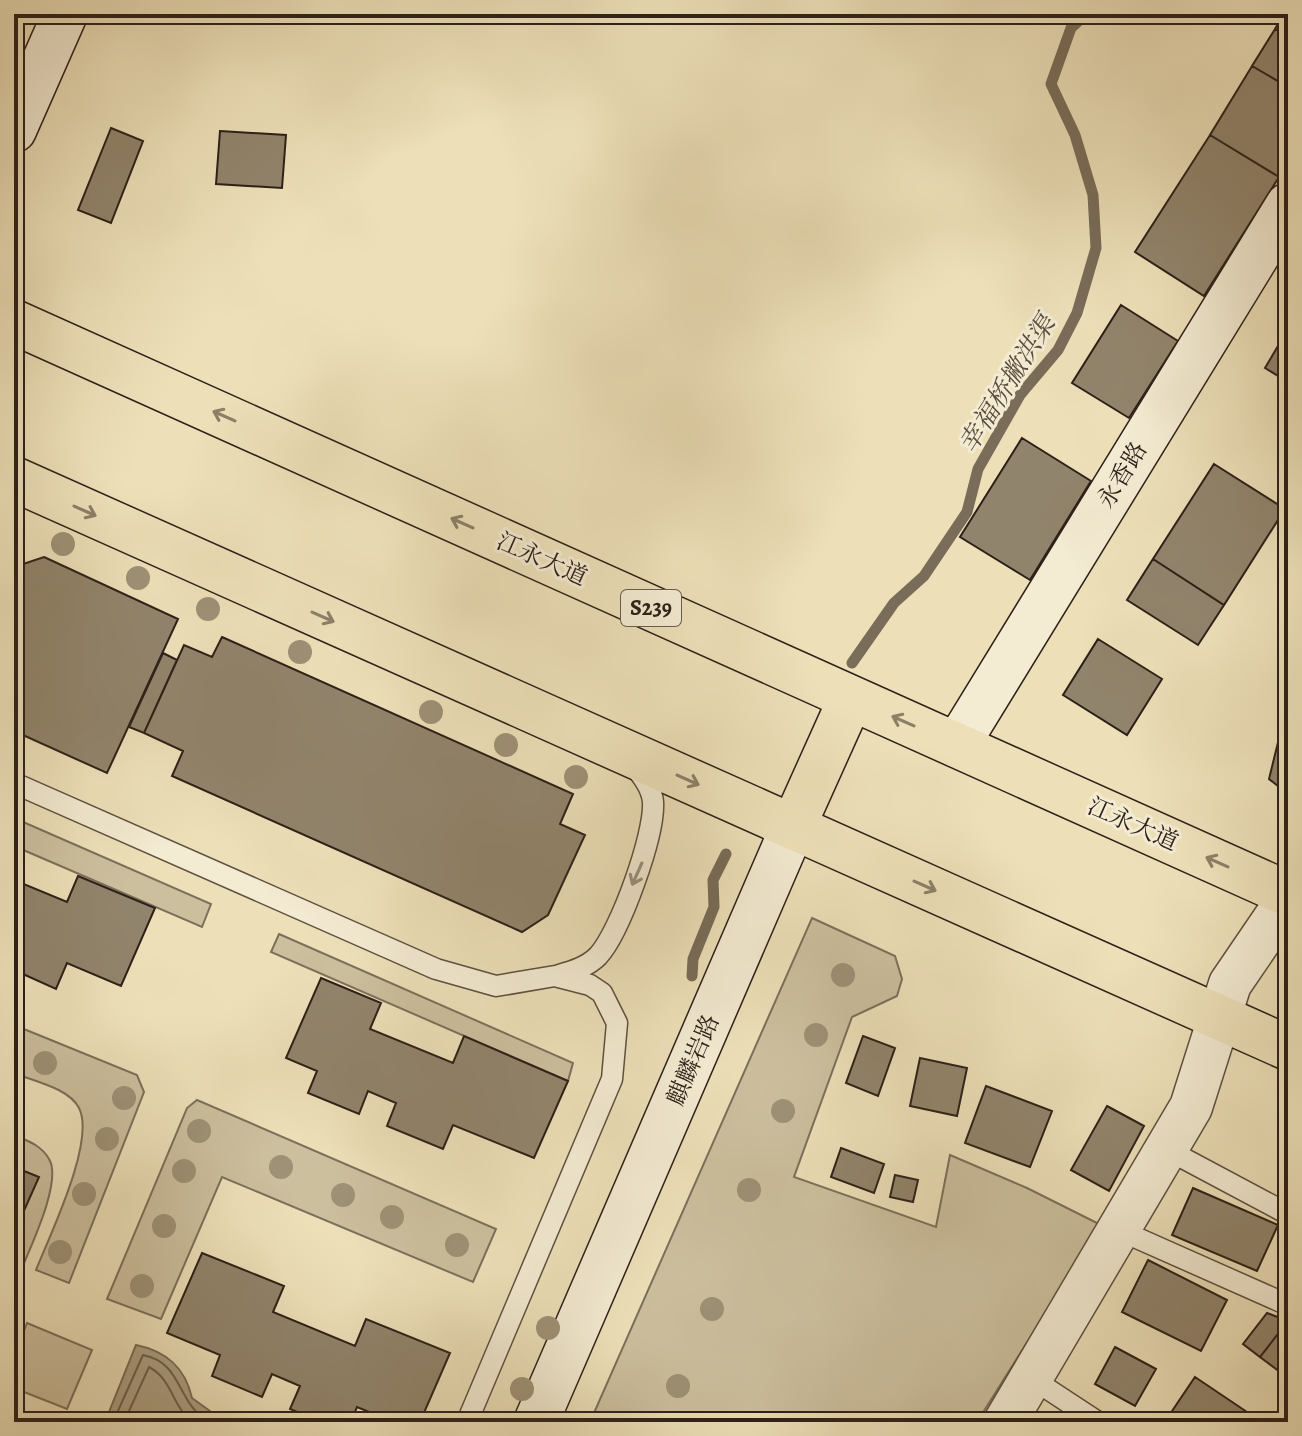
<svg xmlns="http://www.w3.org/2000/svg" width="1302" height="1436" font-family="Alegreya,'Noto Serif SC',serif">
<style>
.green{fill:#ccbf9e;stroke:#7c705b;stroke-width:2}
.water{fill:#ac9f82;stroke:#796c58;stroke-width:2}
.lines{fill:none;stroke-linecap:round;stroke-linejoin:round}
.shore{stroke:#6c604d;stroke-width:2}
.stream{stroke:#796c58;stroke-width:11}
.building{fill:#91846c;stroke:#2d2018;stroke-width:2}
.lane-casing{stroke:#5d5040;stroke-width:23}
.street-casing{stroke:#5d5040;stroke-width:45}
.secondary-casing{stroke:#2d2018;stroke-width:47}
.primary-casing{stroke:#2d2018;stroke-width:47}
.lane{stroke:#f3ebd2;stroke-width:20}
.street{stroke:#f3ebd2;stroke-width:42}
.secondary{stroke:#f3ebd2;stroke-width:44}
.primary{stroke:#ede0b9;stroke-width:44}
.tree{fill:#9e9176}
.oneway{stroke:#8d8068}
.oneway2{stroke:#9a907e}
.labels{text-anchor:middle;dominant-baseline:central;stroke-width:6;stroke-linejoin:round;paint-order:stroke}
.shield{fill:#f3ebd2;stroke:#685d50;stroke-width:2}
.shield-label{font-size:22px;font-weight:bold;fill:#2d2018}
.street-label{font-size:24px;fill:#2d2018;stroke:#f3ebd2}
.water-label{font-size:26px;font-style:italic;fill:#594c3d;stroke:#f3ebd2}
</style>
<rect width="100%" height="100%" fill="#ede0b9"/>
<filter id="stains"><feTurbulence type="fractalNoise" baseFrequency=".0025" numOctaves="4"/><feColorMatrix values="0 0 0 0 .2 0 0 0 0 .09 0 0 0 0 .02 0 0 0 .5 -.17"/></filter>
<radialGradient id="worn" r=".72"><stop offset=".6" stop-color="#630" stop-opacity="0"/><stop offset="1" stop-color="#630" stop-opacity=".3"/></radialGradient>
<path class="green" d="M14,818L211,904L202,927L14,846Z
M812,918L895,956L902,979L897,996L852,1017L794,1177L936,1227L950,1155L1027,1188L1101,1225L977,1422H590Z
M279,934L573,1063L568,1081L271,952Z
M14,1025L137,1075L144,1092L69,1283L36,1270C49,1237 96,1141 79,1108C69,1088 33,1081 14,1073Z
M197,1100L496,1229L473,1282L222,1177L161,1319L107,1299L187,1108Z
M14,1135C28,1141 41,1145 49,1159C64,1183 24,1260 14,1287V1233L38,1177L14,1167Z
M27,1323L92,1350L67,1409L14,1388V1356Z"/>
<path class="water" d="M136,1345C166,1351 185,1367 192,1398L225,1422H105Z"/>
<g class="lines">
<path class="shore" d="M113,1422L143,1355C183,1363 175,1400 208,1422
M124,1422L149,1367C172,1379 172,1405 191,1422"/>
<path class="stream" d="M852,663L894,603L924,576L967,512L978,469L1020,395L1058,350L1077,313L1096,248L1093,195L1075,135L1051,84L1071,28L1086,14
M692,976L693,959L714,907L713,880L726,854"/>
</g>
<path class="building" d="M1284,14H1288V37L1275,29Z
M1275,29L1288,37V87L1252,66Z
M1252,66L1288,87V163L1279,177L1210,135Z
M111,128L143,141L111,223L78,210Z
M220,131L286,135L282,188L216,184Z
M1210,135L1279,177L1204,296L1135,252Z
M1121,305L1178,341L1129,418L1072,383Z
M1288,329V382L1265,368Z
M1022,438L1091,481L1030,580L960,537Z
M1214,464L1285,509L1224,605L1153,559Z
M44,557L178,619L107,773L14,731V567Z
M1153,559L1224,605L1198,645L1127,600Z
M222,637L573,794L560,824L585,835L548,915L522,932L172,776L183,751L144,733L184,645L212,657Z
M1098,639L1162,679L1127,735L1063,695Z
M163,653L177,660L144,733L129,727Z
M1288,671V731L1282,726L1279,676Z
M1282,726L1288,731V794L1269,779Z
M78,876L155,908L121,986L67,963L56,989L14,970V880L67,902Z
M321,978L381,1003L370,1029L453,1063L464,1036L568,1081L534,1158L453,1125L443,1149L387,1126L396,1103L368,1091L359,1114L308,1093L317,1071L286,1058Z
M863,1036L895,1048L878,1096L846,1083Z
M920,1058L967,1068L957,1116L910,1106Z
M986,1086L1052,1111L1030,1167L965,1143Z
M1107,1106L1144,1126L1109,1191L1071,1170Z
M841,1148L884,1164L874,1193L831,1177Z
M14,1167L39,1177L14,1233Z
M895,1175L918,1180L913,1202L890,1197Z
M1193,1188L1278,1225L1257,1271L1172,1235Z
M202,1253L284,1286L273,1312L355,1346L366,1319L450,1353L420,1422H394L357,1407L351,1422H321L290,1409L300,1386L272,1374L262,1397L212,1376L220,1355L167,1333Z
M1148,1260L1227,1300L1201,1351L1122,1312Z
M1267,1313L1288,1321L1260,1357L1243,1344Z
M1288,1321V1378L1260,1357Z
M1115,1347L1156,1369L1135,1406L1095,1384Z
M1195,1377L1253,1416L1250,1422L1166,1420Z"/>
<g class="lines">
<defs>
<path id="lane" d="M14,783L436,969L496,986L555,976L590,985L602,993L617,1023L612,1079L467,1422
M559,975C573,971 587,967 598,956C620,932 655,835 653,802C652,788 642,775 633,765
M1166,1149L1288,1214
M1119,1230L1288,1305
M1031,1378L1098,1422"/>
<path id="street" d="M1005,1422L1191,1107L1230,984L1277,915L1288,907"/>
<path id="secondary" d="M14,130L65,14
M957,745L1288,205
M536,1422L793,827"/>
<path id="primary" d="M14,322L1288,894
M14,479L1288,1048
M793,827L851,698"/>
</defs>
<use href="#lane" class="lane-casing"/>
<use href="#street" class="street-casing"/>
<use href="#secondary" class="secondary-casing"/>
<use href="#primary" class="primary-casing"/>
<use href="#lane" class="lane"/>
<use href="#street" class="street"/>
<use href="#secondary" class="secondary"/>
<use href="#primary" class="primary"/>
</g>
<g class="tree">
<circle cx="63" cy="544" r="12"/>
<circle cx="138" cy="578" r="12"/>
<circle cx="208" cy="609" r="12"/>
<circle cx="300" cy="652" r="12"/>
<circle cx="431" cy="712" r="12"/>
<circle cx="506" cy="745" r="12"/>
<circle cx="576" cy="777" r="12"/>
<circle cx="843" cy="975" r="12"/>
<circle cx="816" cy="1035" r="12"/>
<circle cx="45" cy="1063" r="12"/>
<circle cx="124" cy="1098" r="12"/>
<circle cx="783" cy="1111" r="12"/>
<circle cx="199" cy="1131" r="12"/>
<circle cx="107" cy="1139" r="12"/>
<circle cx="281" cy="1167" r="12"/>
<circle cx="184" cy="1171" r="12"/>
<circle cx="749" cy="1190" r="12"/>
<circle cx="84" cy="1194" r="12"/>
<circle cx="343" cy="1195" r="12"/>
<circle cx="392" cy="1217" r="12"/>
<circle cx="164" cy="1226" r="12"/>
<circle cx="457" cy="1245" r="12"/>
<circle cx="60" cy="1252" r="12"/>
<circle cx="142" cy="1286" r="12"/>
<circle cx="712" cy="1309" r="12"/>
<circle cx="548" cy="1328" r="12"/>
<circle cx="678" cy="1386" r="12"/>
<circle cx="522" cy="1389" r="12"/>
</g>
<defs><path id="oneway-shaft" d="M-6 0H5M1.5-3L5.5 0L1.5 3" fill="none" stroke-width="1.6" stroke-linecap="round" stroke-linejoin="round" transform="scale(2)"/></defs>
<g class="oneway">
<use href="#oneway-shaft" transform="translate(224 416) rotate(-156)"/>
<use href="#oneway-shaft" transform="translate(85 511) rotate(24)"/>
<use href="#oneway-shaft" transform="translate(462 523) rotate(-156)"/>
<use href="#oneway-shaft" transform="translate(323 617) rotate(24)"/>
<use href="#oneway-shaft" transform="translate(903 721) rotate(-156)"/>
<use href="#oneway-shaft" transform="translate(688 780) rotate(24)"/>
<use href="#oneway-shaft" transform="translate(1217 862) rotate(-156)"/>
<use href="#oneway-shaft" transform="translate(925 886) rotate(24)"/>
</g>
<use class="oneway2" href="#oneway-shaft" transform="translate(637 874) rotate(114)"/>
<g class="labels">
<rect class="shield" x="621" y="590" width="60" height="36" rx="6"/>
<g class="shield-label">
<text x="651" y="608">S239</text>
</g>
<g class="street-label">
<text transform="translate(1122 475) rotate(-59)">永香路</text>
<text transform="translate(542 559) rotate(24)">江永大道</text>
<text transform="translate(1133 824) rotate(24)">江永大道</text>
<text transform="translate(693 1060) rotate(-67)">麒麟岩路</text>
</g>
<g class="water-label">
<text transform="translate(1007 384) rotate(-58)">幸福桥撇洪渠</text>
</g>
</g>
<rect width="1302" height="1436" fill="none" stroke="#ede0b9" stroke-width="48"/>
<rect x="16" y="16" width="1270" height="1404" fill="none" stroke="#2d2018" stroke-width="4"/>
<rect x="24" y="24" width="1254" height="1388" fill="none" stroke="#2d2018" stroke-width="2"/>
<rect width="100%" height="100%" filter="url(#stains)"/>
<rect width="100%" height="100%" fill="url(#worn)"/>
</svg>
